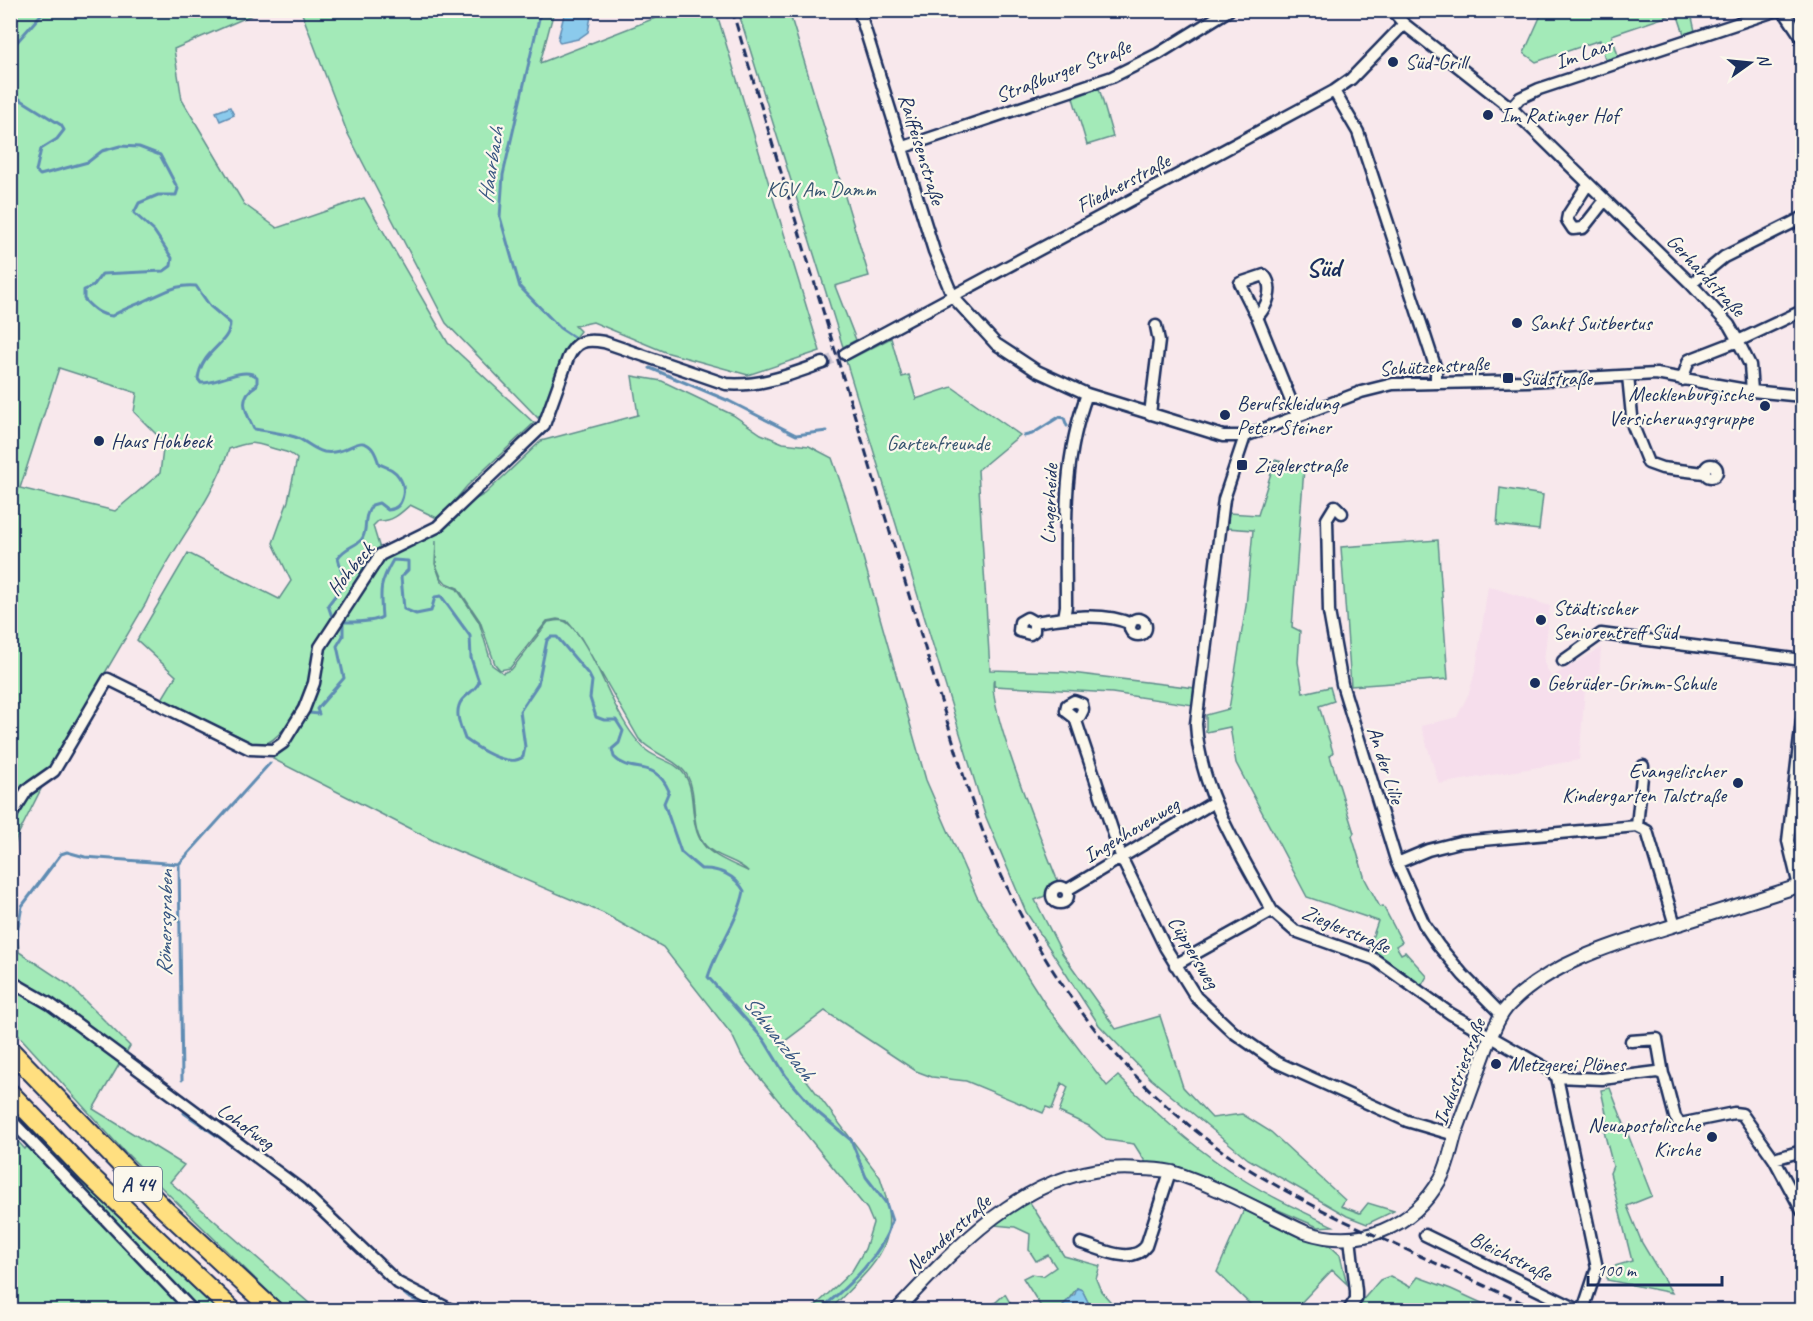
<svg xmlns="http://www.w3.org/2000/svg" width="1813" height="1321" font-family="Caveat,sans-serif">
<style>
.built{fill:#f6deec}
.green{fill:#a3eab8;stroke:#5f8c8b;stroke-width:1.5;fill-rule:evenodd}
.water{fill:#8bcaec;stroke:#5e8cb3;stroke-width:1.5}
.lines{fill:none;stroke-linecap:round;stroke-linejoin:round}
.stream{stroke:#5e8cb3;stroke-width:3}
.minor-tunnel{stroke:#ccc3d0;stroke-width:10;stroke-dasharray:10 5;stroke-linecap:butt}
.minor-casing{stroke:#1b2f5e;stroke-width:15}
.tertiary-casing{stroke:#1b2f5e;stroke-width:16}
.secondary-casing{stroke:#1b2f5e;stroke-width:20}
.motorway-casing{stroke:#1b2f5e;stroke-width:22}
.minor{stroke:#fbf7ec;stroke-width:10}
.tertiary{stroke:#fbf7ec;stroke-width:12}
.secondary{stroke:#fbf7ec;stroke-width:15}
.motorway{stroke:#ffdf80;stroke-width:18}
.rail{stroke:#1b2f5e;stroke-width:3;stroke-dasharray:9 4.5;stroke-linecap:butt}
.poi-dot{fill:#1b2f5e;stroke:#fbf7ec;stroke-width:2}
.labels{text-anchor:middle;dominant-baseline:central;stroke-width:4.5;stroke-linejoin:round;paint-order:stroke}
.shield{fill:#fbf7ec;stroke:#5e6b89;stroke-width:1.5}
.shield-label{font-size:20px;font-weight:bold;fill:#1b2f5e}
.street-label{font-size:21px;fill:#1b2f5e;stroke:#fbf7ec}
.poi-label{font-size:21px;fill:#1b2f5e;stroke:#fbf7ec;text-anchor:start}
.park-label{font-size:21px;fill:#365470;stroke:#fbf7ec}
.water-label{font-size:22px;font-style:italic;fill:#375682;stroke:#fbf7ec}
.district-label{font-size:27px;font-weight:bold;fill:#1b2f5e;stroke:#fbf7ec}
</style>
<rect width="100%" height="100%" fill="#f8e8ec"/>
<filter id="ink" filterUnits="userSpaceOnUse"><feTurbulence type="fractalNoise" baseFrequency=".0167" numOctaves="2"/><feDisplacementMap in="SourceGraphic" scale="12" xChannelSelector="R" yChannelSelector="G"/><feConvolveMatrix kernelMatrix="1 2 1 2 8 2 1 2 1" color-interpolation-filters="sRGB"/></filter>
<g filter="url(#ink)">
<path class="built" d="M1488,586L1550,606L1544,662L1551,677L1601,648L1598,691L1585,690L1579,760L1439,784L1421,726L1457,717L1469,693L1476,668Z"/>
<path class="green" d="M11,11H261L174,49L182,100L244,204L277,228L364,198L448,343L534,423L467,486L439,519L410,505C400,514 392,522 378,521L373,526L380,549L408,538L485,494L541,441L638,415L632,376L662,381L733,415L761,434L783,443L809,446L832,458L847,501L926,780L977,897L1047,1007L1107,1086L1118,1076C1152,1109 1187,1142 1227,1169C1260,1192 1297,1209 1333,1226L1318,1227L1232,1190L1146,1163L1134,1144L1106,1140L1089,1126L1059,1112L1068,1087L1062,1083L1052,1109L1046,1107L1043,1113L966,1081L932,1077L916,1071L825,1011L780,1045L880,1177C905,1247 874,1263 830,1310H811L852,1271L865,1249L873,1223L867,1209L742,1056L732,1035L663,947L603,913L434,841L273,759L301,721L304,694C294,713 282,741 259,746L162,699L176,676L137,640L188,553L279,599L291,581L273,543L288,501L297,459C289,451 285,452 275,449C252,442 252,441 229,449C212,504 169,550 146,603L65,741L51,771L19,789L44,783L16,839L12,870L19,952L69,985L130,1046L93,1109L184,1165L170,1182L317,1310H289L277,1300L120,1147L11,1027ZM59,368L137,393L134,412L164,442L160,473L115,511L20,488ZM436,541V565L441,577L446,583L458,588L480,621L495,664L500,670L510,668L547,621L557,619L567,621L581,638L639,739C652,754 677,759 687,775C699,796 688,826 706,846C718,859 737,859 749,872C736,865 711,856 703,844C688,824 697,791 684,774C675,761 658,760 646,750C634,739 622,719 615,705C605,685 584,633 566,622C560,619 554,621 548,622L512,669L503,673L492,665L479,622L457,589L444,584L440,578L435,564Z
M301,11H554L540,63L673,11H716L820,351L748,375L665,352L593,322L575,326L580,331C557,359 559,392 538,418L446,323L347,132Z
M738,11H789L869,276L835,286L856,340L843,347Z
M1554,11H1696L1691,13L1695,31L1684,34L1677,13L1612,35L1619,59L1606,63L1600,40L1536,62L1524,53L1541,15Z
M1099,88L1113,137L1087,145L1073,98Z
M891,338L902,377L909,375L916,399L952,387L1020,435L978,470L990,670L1063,672L1195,688L1193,705L1112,693L994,686V679C985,703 1046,851 1058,882L1049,884L1045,896L1035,900L1062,953L1116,1029L1160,1016L1183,1087L1212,1118L1242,1114L1271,1132L1345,1200L1341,1206L1360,1213L1368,1203L1394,1211L1367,1224L1347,1216L1248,1159L1151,1079L1099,1025L1026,912L985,815L846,361Z
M1275,460L1304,468L1292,627L1300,631L1298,662L1303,693L1330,687L1334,701L1319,706L1333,752L1330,756L1354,833L1352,836L1365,879L1380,907L1383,906L1402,942L1396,946L1401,954L1405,952L1427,976L1422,985L1369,947L1378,921L1307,897L1236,763L1230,727L1206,732V715L1229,709L1246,606L1253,530L1227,528L1229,513L1258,515Z
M1500,488L1543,495L1539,530L1497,525Z
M1438,540L1448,679L1351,686L1341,547Z
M1610,1088L1652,1196L1627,1206L1642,1243L1672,1293L1607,1280L1608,1268L1632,1261L1610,1173L1613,1166L1601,1120L1607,1118L1601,1090Z
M10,1106L111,1210L217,1310H199L104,1217L11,1114Z
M10,1133L25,1149L28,1145L189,1310H11Z
M1029,1201L1064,1256L1100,1266L1096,1279L1101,1291L1118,1310H1092L1082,1290L1077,1288L1064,1305L1066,1310H1043L1023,1278L1031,1274L1043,1276L1056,1267L1048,1255L1036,1261L1029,1250L1030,1234L1015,1227L994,1225Z
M1244,1210L1330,1246L1340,1255L1347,1284L1332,1270L1294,1310H1256L1217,1272Z
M1390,1276L1410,1287L1418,1277L1451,1289L1497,1310H1354L1380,1280Z
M1005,1294L1014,1310H987Z"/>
<path class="water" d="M565,11H592L588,32L578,39L560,43L558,39Z
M230,107L234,115L220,121L216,112Z
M1077,1288L1082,1290L1092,1310H1066L1063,1305L1075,1294Z"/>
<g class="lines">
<path class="stream" d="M541,10L503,175L500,217L520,287L560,328L575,338
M10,50L45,10
M10,93L61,125L64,130L57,139L41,149L36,171L40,175L88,162L102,151L120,146L139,147L160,155L178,189L176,195H158L139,203L134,213L154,231L172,258L171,266L164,271L102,274L93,286L84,290V299C92,308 100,315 112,316C125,308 137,305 151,298C168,291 177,284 196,286L210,306L230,323C230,345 201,350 198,379L201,383C218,384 244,365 257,377V385C237,397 245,411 254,429C267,431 282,433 295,437C305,440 312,449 324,452C343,455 355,441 363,443C373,445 376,455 379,464C386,467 394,469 399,477C407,488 404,509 388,510L379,503L372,505C362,519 368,526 363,537C359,546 345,546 338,558L345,583L328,605L333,620
M650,368L729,401L796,435L827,431
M1024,436L1032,434L1059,417L1064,418L1067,426
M339,622C351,622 373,623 382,617C380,590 379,584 393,560L408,561V570L401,577L404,609L416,614L431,611L435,597L441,596L470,636L471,658L479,682C475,691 468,693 462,700C453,712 461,727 465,739C479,749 508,768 523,757L525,747L520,711L538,684L547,640L551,637H557L589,675L592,681L590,698L596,717L604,720H616L623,731L619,743L612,749L614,757C632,776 654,757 669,791L664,803L681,852L701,869C718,868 735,875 744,891C738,922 717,947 708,977L764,1040L786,1076L816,1111L851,1140L866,1177L886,1203L892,1221C880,1259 849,1285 820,1310
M309,713L319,714L317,709L344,678L337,646L343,636V623
M15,944L22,906L61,854L67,852L85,857L179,864
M182,1080L179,864L270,763
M184,1113L258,1164
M372,1265L408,1297L436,1310"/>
<path class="minor-tunnel" d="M823,363L845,354"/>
<defs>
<path id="minor" d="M859,10L934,251L953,297L996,344L1037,371L1087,394L1223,436H1245L1361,392L1393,384L1528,381L1656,374L1752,391L1802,396
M1392,10L1404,24L1511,108L1691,284L1729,325L1738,341L1750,365L1752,391
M1780,10L1786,14L1802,38
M1334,91L1358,132L1436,369V382
M1511,108L1520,98L1539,89L1778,10
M901,148L1112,77L1158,54L1229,10
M1588,184L1568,215L1567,220L1573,229L1583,228L1605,200
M1691,284L1724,257L1802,218
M1257,317C1267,307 1275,288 1264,275L1240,283L1257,317L1297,416
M845,354L1334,91L1351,79L1404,24
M1628,376L1633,426L1648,463L1662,468L1704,473
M1682,380L1689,360L1738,341L1802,311
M1150,414L1159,341L1156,326
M1245,436L1224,499L1196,724C1200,793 1240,852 1272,911L1295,931L1374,959L1451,1014L1549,1070L1557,1077L1597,1268L1583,1310
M1705 471a6 6 0 1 1 12 0a6 6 0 1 1-12 0Z
M1342,513L1335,506L1327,519L1329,612L1342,684L1397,863L1424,924L1438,945L1463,975L1501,1014
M1064,618L1066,606C1066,534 1061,463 1087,394
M1130 627a8 8 0 1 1 16 0a8 8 0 1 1-16 0Z
M1034,622V631L1030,634L1019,631L1020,622L1027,618L1034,622C1062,618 1104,611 1131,624
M1563,661L1601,634L1802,660
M1075,718L1080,716L1083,710L1082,704L1074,701L1067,705L1066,711L1075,718L1122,859L1165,947L1196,997L1233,1032L1276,1062L1407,1121L1455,1135
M10,817L27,790L54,771L108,679L250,749L273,750L283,743L304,709L314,683L320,647L380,555L437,527L544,425L568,358C576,340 586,339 604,342L726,384C761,387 791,374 823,363
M1637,826L1643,766
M1397,863L1428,850L1460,842L1637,826L1647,831L1675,925
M1799,886L1788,841L1802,720
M1052 895a8 8 0 1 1 16 0a8 8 0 1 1-16 0Z
M1067,890L1214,802
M1175,965L1272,911
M10,981L50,1004L300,1189L398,1283L451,1310
M1631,1041L1657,1039L1663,1074
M1557,1077L1602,1079L1657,1072L1663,1074L1665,1079L1675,1117L1680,1124L1734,1113L1742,1114L1774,1159L1802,1211
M10,1119L192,1310
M1774,1159L1802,1151
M1425,1235L1579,1310
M1081,1243C1100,1248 1131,1266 1146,1246L1170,1172
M1349,1310L1356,1299V1291L1350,1238"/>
<path id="tertiary" d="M897,1310C962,1241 1035,1160 1140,1169C1150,1169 1162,1170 1172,1172C1217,1186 1262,1212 1305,1232C1359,1250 1413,1228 1441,1178C1448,1166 1451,1149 1455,1135C1467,1102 1479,1069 1491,1036C1496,1025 1500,1014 1509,1005C1554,959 1625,941 1685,922C1724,910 1763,897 1802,885"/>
<path id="secondary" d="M1802,10V12"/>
<path id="motorway" d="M10,1050L164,1209L273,1310
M10,1093L88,1174L232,1310"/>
</defs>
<use href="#minor" class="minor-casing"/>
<use href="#tertiary" class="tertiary-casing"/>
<use href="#secondary" class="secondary-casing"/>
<use href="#motorway" class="motorway-casing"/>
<use href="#minor" class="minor"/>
<use href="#tertiary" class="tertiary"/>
<use href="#secondary" class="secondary"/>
<use href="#motorway" class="motorway"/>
<path class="rail" d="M732,10L967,787C1017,939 1104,1071 1238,1162C1291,1197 1350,1224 1407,1250C1451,1270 1495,1291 1539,1310"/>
</g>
</g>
<g class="poi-dot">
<circle cx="1393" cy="62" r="6"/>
<circle cx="1488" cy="115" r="6"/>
<circle cx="1517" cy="323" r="6"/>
<rect x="1502" y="372" width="12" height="12" rx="3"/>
<circle cx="1765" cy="406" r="6"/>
<circle cx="1225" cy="415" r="6"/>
<circle cx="99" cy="441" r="6"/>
<rect x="1236" y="459" width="12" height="12" rx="3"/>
<circle cx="1541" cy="620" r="6"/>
<circle cx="1535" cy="683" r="6"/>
<circle cx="1738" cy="783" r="6"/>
<circle cx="1496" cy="1064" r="6"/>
<circle cx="1712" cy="1137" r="6"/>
</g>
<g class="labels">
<rect class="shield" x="114" y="1167" width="48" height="34" rx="4.5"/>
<g class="shield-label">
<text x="138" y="1184">A 44</text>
</g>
<g class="street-label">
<text transform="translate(1584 53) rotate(-19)">Im Laar</text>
<text transform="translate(1063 71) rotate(-21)">Straßburger Straße</text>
<text transform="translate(922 149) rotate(73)">Raiffeisenstraße</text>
<text transform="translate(1123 183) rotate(-28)">Fliednerstraße</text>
<text transform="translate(1706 275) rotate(47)">Gerhardstraße</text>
<text transform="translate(1434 366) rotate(-3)">Schützenstraße</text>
<text transform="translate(1049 504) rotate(-88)">Lingerheide</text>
<text transform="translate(350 569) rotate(-51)">Hohbeck</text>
<text transform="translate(1386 765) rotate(72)">An der Lilie</text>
<text transform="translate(1131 830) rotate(-31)">Ingenhovenweg</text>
<text transform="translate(1346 929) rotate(23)">Zieglerstraße</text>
<text transform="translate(1194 952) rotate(59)">Cüppersweg</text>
<text transform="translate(1459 1072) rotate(-69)">Industriestraße</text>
<text transform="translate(246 1126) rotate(36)">Lohofweg</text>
<text transform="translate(948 1234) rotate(-42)">Neanderstraße</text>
<text transform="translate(1511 1256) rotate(26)">Bleichstraße</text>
</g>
<g class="poi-label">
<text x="1405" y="62">Süd-Grill</text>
<text x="1500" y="115">Im Ratinger Hof</text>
<text x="1529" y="323">Sankt Suitbertus</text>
<text x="1520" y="378">Südstraße</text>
<text x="1753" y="394" text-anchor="end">Mecklenburgische<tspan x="1753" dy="24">Versicherungsgruppe</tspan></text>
<text x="1237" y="403">Berufskleidung<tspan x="1237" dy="24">Peter Steiner</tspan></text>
<text x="111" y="441">Haus Hohbeck</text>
<text x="1254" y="465">Zieglerstraße</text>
<text x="1553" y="608">Städtischer<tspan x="1553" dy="24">Seniorentreff Süd</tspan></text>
<text x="1547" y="683">Gebrüder-Grimm-Schule</text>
<text x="1726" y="771" text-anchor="end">Evangelischer<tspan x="1726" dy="24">Kindergarten Talstraße</tspan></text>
<text x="1508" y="1064">Metzgerei Plönes</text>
<text x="1700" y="1125" text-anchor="end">Neuapostolische<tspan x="1700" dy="24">Kirche</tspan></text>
</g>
<g class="park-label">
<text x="821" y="189">KGV Am Damm</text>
<text x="938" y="443">Gartenfreunde</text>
</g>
<g class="water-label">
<text transform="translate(491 165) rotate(-81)">Haarbach</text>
<text transform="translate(165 923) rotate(-89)">Römersgraben</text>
<text transform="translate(779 1038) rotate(52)">Schwarzbach</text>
</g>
<g class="district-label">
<text x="1323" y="267">Süd</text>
</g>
</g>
<rect width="1813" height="1321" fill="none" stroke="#fbf7ec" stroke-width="36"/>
<rect x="18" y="18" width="1777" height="1285" fill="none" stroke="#1b2f5e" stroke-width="2" filter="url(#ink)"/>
<g transform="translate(1750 63) rotate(75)" stroke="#fbf7ec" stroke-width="4.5" paint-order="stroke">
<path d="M0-4.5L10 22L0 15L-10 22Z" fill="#1b2f5e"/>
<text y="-9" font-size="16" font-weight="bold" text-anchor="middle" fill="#1b2f5e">N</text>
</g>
<path d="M1588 1276v9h134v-9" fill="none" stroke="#1b2f5e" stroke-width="3"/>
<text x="1597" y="1276" font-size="18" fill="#1b2f5e" stroke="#fbf7ec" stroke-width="4.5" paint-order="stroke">100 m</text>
</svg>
